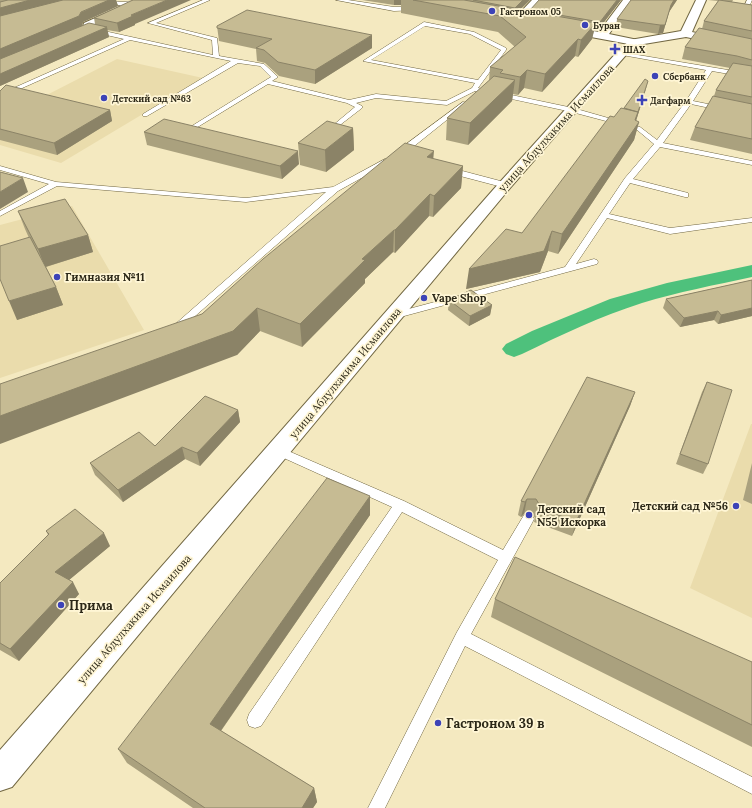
<svg xmlns="http://www.w3.org/2000/svg" width="752" height="808" font-family="Lora,serif">
<style>
.built{fill:#eadcac}
.lines{fill:none;stroke-linecap:round;stroke-linejoin:round}
.canal{fill:#4ec17c;fill-rule:evenodd}
.lane-casing{stroke:#716742;stroke-width:1}
.street-casing{stroke:#716742;stroke-width:2}
.secondary-casing{stroke:#716742;stroke-width:2}
.lane{fill:#fff;fill-rule:evenodd}
.street{fill:#fff;fill-rule:evenodd}
.secondary{fill:#fff;fill-rule:evenodd}
.wall{fill:#aaa17e}
.shaded-wall{fill:#8b8367}
.building{fill:#c6bb93;stroke:#8b8367}
.poi-dot{fill:#3d43b7;stroke:#fff6d5;stroke-width:1.5}
.labels{text-anchor:middle;dominant-baseline:central;stroke-width:3.5;stroke-linejoin:round;paint-order:stroke}
.far-poi-label{font-size:9px;font-weight:bold;fill:#2c2818;stroke:#fff6d5;text-anchor:start}
.street-label{font-size:11px;fill:#2c2818;stroke:#fff6d5}
.poi-label{font-size:11px;font-weight:bold;fill:#2c2818;stroke:#fff6d5;text-anchor:start}
.near-poi-label{font-size:13px;font-weight:bold;fill:#2c2818;stroke:#fff6d5;text-anchor:start}
</style>
<rect width="100%" height="100%" fill="#f4e9c0"/>
<path class="built" d="M117,59L203,78L61,163L0,145V119Z
M72,206L144,330L0,378V225Z
M751,424H752V618L690,588Z"/>
<g class="lines">
<path class="canal" d="M752,265V277C715,285 678,292 642,303C601,316 561,335 522,354L514,357L506,354L502,349L506,344L532,331L610,299L667,283Z"/>
<defs>
<path id="lane" d="M101,0L122,2L146,0L122,6Z
M203,0H210L156,23L217,38L219,56L264,64L278,77L272,81L349,100L376,94L446,101L472,88L475,83L363,61L424,22L474,32L506,48V50L478,88L573,108L640,127L657,140L686,101L706,70L622,55L620,54V52L752,74V78L712,71L693,101L752,113V117L691,104L663,143L752,161V165L660,147L633,179L688,193V197H685L630,183L609,214L670,228L752,218V222L670,234L607,218L576,264L594,259L597,260L598,262L597,264L393,319L390,318L388,316L390,314L565,267L625,178L654,144L636,129L572,112L475,91L447,105L376,98L356,103L362,106V108L327,135L325,134V132L355,107L347,103L268,84L196,128L202,130L203,131L200,133L187,129L271,77L260,66L238,63L147,116H143V114L231,61L130,40L11,93L0,104V98L7,91L124,39L93,32V30L95,29L213,55L212,40L148,23ZM425,26L470,34L501,50L478,80L371,60Z
M336,0H348L394,7L416,6L419,8L416,10L394,11Z
M747,0H752L747,12H752V16L741,13Z
M463,102L468,103L403,155H397V151Z
M385,159H388L392,161L338,191L178,331L175,332L170,329L172,327L326,192L246,202L57,186L0,216V211L49,184L0,170V166L56,182L246,198L333,187Z
M445,168H451L508,183L509,185L508,187H502L445,172Z
M279,447L404,501L503,550L524,515L528,514L532,515L534,519L532,523L471,634L752,777V794L465,646L385,808H368L457,632L498,560L402,512L261,726L255,728L249,726L247,720L249,714L392,507L275,454L273,451L275,448Z"/>
<path id="street" d="M136,0H149L148,2L93,27L92,31L72,40H64L62,38L64,36L83,27L84,23Z
M532,0H543L522,23H514L513,21L514,19Z
M623,0H633L609,34L638,40L640,42L638,44L634,45L564,32L559,29L564,26L599,32Z"/>
<path id="secondary" d="M696,0H706L692,32L752,45V51L686,37L638,45L626,55L510,188L12,787L0,791V750L500,182L618,51L630,40L681,31Z"/>
</defs>
<use href="#lane" class="lane-casing"/>
<use href="#street" class="street-casing"/>
<use href="#secondary" class="secondary-casing"/>
<use href="#lane" class="lane"/>
<use href="#street" class="street"/>
<use href="#secondary" class="secondary"/>
</g>
<path class="wall" d="M0,0H125H116L118,6L83,22L82,26L95,24L94,18L135,24V25L119,32L107,30L109,37L0,86Z
M362,0H530L520,10L530,11V10L621,0L598,30H594L592,39L578,57L575,56L542,92L524,88L518,95L513,94L512,101L468,145L446,140L447,118L489,81L490,67L515,47L498,32L401,13V5H394Z
M631,0H677L669,12L663,33L658,34L616,27L617,19Z
M708,0H733L732,2L752,5V154L690,140L695,127L714,96L716,90L730,68L682,59L685,47L702,29L704,21L718,1Z
M217,26L372,48L315,84L279,76L265,63L257,61L256,49L219,41Z
M0,89V91L110,110L112,121L57,155L0,140Z
M645,92L636,121L639,122L634,140L558,254L548,251L540,272L466,289L522,233L624,108Z
M353,128L354,150L326,172L300,165L298,143Z
M144,132L299,164L282,179L147,145Z
M433,159L463,166L461,188L433,217L429,216L395,253L393,252L365,279V283L302,347L260,331L237,355L202,314Z
M18,211L88,235L93,252L46,267L56,287L63,305L17,320L29,238L25,229Z
M752,280V316L718,324L714,320L680,327L663,308L666,299Z
M449,300L492,305L490,315L469,326L448,310Z
M707,382L708,464L703,474L676,464L702,392Z
M635,392L630,406L572,536L534,522L535,518L532,514H524L521,517L518,515L521,501Z
M238,410L240,422L200,466L185,459L123,502L95,475L90,463L155,446Z
M752,463V504L743,500Z
M370,496V515L221,731L314,788L317,802L313,808H193L127,763L118,749Z
M46,531L110,546L69,580L79,594L19,661L0,650V583L48,535Z
M495,599L752,662V747L491,617Z"/>
<path class="shaded-wall" d="M30,0H67L0,18V8Z
M109,0H116L118,6L83,22L82,26L0,60V49Z
M167,0H191L135,24V25L119,32L117,23L131,15Z
M394,0H401V5H394Z
M523,0H530L514,15L515,8Z
M617,0H621L598,30L600,22Z
M674,0H677L669,12L663,33L658,34L660,25Z
M596,23L592,39L578,57L581,40Z
M107,27L109,37L0,86V74Z
M372,35V48L315,84V70Z
M578,39L575,56L542,92L545,74Z
M527,70L524,88L518,95L520,77Z
M515,80L512,101L468,145L470,123Z
M648,81L645,92L635,124L638,112Z
M110,110L112,121L57,155L54,143Z
M638,112L633,131L639,122L634,140L558,254L562,234Z
M353,128L354,150L326,172L325,150Z
M298,151L299,164L282,179L280,166Z
M434,151L432,172L427,157Z
M463,166L461,188L433,217L434,196Z
M23,178L28,192L0,209V192Z
M430,194L429,216L395,253V230Z
M394,230L393,252L365,279V283L302,347L300,324L362,259Z
M552,231L548,251L540,272L466,289L469,269Z
M88,235L93,252L45,267L38,249Z
M56,287L63,305L17,320L9,301Z
M492,305L490,315L469,326L470,316Z
M257,308L260,331L237,355L0,444V416Z
M752,308V316L718,324L721,315Z
M718,311L714,320L680,327L684,318Z
M635,392L630,406L572,536L576,522Z
M238,410L240,422L200,466L197,453Z
M182,447L185,459L123,502L118,490Z
M370,496V515L215,739L210,724Z
M527,499L524,514L521,517L525,502Z
M104,533L110,546L63,585L55,572Z
M73,582L79,594L19,661L10,649Z
M314,788L317,802L313,808H302Z"/>
<path class="building" d="M8,0H30L0,8V2Z
M63,0H109L81,12L79,16L0,49V16Z
M133,0H167L131,15L133,16L117,23L94,18Z
M413,0H464L596,23L581,40L578,39L545,74L527,70L520,77L500,73L503,70L490,67L526,37L500,16Z
M473,0H523L515,8Z
M539,0H617L600,22L530,10Z
M631,0H674L671,5L665,25H660L617,19Z
M719,0L752,5V31L704,21Z
M247,10L372,35L315,70L278,62L264,50L256,48L272,39L217,28V26Z
M89,23L107,27L0,74V59Z
M699,28L752,39V60L737,56L685,47Z
M733,63L752,66V97L716,90Z
M494,76L515,80L470,123L447,118Z
M645,79L648,81L638,112L624,108Z
M6,85L110,110L54,143L0,129V91Z
M713,96L752,104V139L695,127Z
M621,108L638,112L635,120L639,122L562,234L552,231L544,251L469,269L506,229L522,233L610,116L614,117Z
M164,119L298,151L280,166L144,132Z
M327,121L353,128L325,150L298,143Z
M405,143L434,151L427,157L463,166L434,196L430,194L395,230H394L362,259L365,260L300,324L257,308L233,331L0,416V384L202,314L263,259Z
M0,172L23,178L0,192Z
M65,199L88,235L38,249L18,211Z
M30,237L56,287L9,301L0,279V246Z
M752,280V308L721,315L718,311L684,318L666,299Z
M471,290L492,305L470,316L449,300Z
M587,377L635,392L576,522L538,507L539,504L536,499H527L525,502L521,501Z
M707,382L732,390L708,464L680,454Z
M205,396L238,410L197,453L182,447L118,490L90,463L139,432L155,446Z
M327,478L370,496L210,724L314,788L302,808H205L118,749Z
M75,509L104,533L55,572L73,582L10,649L0,643V583L49,534L46,531Z
M515,557L752,662V725L495,599Z"/>
<g class="poi-dot">
<circle cx="492" cy="11" r="4"/>
<circle cx="585" cy="25" r="4"/>
<path d="M613 43h4v4h4v4h-4v4h-4v-4h-4v-4h4z"/>
<circle cx="655" cy="76" r="4"/>
<circle cx="104" cy="98" r="4"/>
<path d="M640 94h4v4h4v4h-4v4h-4v-4h-4v-4h4z"/>
<circle cx="57" cy="277" r="4"/>
<circle cx="424" cy="298" r="4"/>
<circle cx="736" cy="506" r="4"/>
<circle cx="529" cy="515" r="4"/>
<circle cx="61" cy="605" r="4"/>
<circle cx="438" cy="723" r="4"/>
</g>
<g class="labels">
<g class="far-poi-label">
<text x="500" y="11">Гастроном 05</text>
<text x="593" y="25">Буран</text>
<text x="623" y="49">ШАХ</text>
<text x="663" y="76">Сбербанк</text>
<text x="112" y="98">Детский сад №63</text>
<text x="650" y="100">Дагфарм</text>
</g>
<g class="street-label">
<text transform="translate(556 128) rotate(-48)">улица Абдулхакима Исмаилова</text>
<text transform="translate(345 373) rotate(-50)">улица Абдулхакима Исмаилова</text>
<text transform="translate(134 619) rotate(-49)">улица Абдулхакима Исмаилова</text>
</g>
<g class="poi-label">
<text x="65" y="277">Гимназия №11</text>
<text x="432" y="298">Vape Shop</text>
<text x="728" y="506" text-anchor="end">Детский сад №56</text>
<text x="537" y="509">Детский сад<tspan x="537" dy="13">N55 Искорка</tspan></text>
</g>
<g class="near-poi-label">
<text x="69" y="605">Прима</text>
<text x="446" y="723">Гастроном 39 в</text>
</g>
</g>
</svg>
